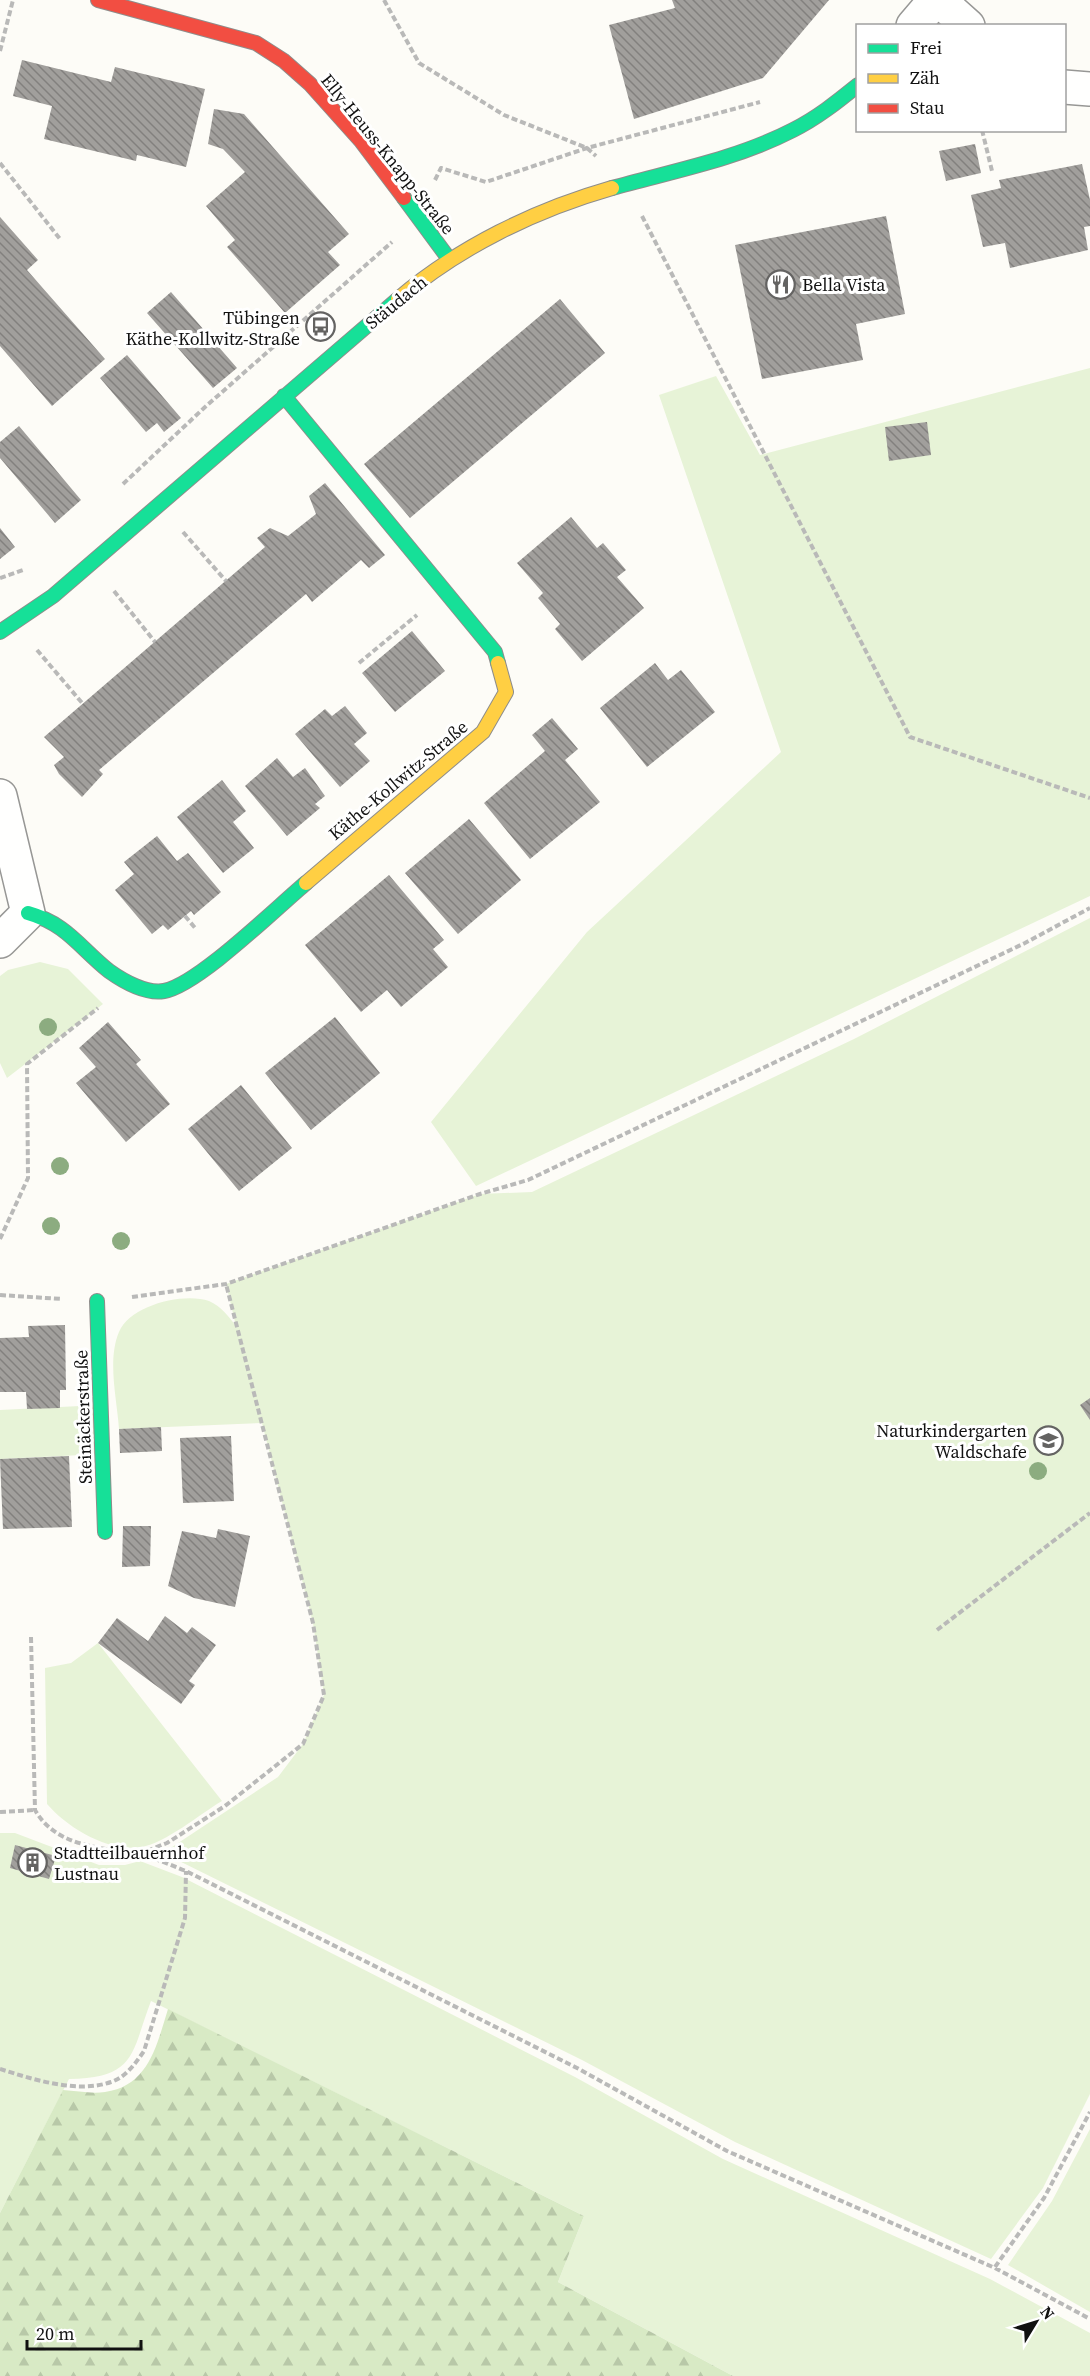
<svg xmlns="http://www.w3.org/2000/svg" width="1090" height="2376" font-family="'Source Serif 4',serif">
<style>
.green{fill:#e7f3d7}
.forest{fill:url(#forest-firs)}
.building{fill:url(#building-back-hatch)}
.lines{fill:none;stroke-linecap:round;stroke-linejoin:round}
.street-casing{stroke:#979795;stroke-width:36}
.fast-casing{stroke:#8e8d8b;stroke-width:16}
.slow-casing{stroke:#8e8d8b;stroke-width:16}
.jam-casing{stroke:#8e8d8b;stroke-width:16}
.path{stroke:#b9b9b8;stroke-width:4;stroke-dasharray:6 3;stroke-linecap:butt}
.street{stroke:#fffffe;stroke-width:33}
.fast{stroke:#16e098;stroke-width:14}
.slow{stroke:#ffcf43;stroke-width:14}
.jam{stroke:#f24e42;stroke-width:14}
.tree{fill:#8cac80}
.labels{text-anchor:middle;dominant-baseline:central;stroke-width:6;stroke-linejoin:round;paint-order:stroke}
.street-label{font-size:18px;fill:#111;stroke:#fff}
.poi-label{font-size:18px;fill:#111;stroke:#fff;text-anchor:start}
</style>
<defs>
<pattern id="forest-firs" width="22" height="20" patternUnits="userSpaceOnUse" patternTransform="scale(1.5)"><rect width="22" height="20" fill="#d8eac5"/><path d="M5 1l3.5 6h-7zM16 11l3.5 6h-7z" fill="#b8c8a8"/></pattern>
<pattern id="building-back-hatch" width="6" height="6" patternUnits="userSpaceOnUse" patternTransform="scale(1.5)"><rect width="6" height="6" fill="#a19f9c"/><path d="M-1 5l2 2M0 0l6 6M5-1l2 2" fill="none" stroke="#82807e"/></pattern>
</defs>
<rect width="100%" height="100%" fill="#fdfcf7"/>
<path class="green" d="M1090,368V896L476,1186L431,1122L587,932L781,752L659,395L716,376L760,455Z
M1090,918V2094L1043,2188L991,2259L735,2142L582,2060L163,1853L278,1777L303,1744L324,1695L313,1623L262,1423L119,1429C117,1399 107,1360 119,1332C130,1305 184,1292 209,1301C221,1306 229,1317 236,1326L226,1284L480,1194L532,1192L854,1039Z
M40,962L68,969L103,1004L7,1078L0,1063V976L8,970Z
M100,1405L102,1454L0,1459V1410Z
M98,1643L222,1801C200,1814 166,1843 141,1847C107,1852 68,1828 47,1804L45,1668L71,1663Z
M0,1833H15L99,1865H125L140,1861L182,1877L575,2077L723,2159L990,2279L1090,2333V2376H733L558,2282L584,2216L151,2001C131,2053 137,2078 69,2079L0,2213Z
M1090,2129V2312L1008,2265L1052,2201Z"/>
<path class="forest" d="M168,2009L584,2216L558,2282L733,2376H0V2213L63,2090C77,2091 92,2094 105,2092C149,2086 157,2044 168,2009Z"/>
<path class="building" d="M672,0H829L763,78L634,119L609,25L675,8Z
M22,60L111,82L115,67L205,89L186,167L137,155L136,161L44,139L52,106L13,96Z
M214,109L244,114L349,234L328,252L340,265L285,313L227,247L235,240L206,206L245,172L223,149L208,144Z
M975,144L981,173L946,181L939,151Z
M1082,164L1090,200V226L1084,227L1088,250L1010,268L1005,243L983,247L971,195L1001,188L999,180Z
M886,216L905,314L856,324L863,360L762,379L735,245Z
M0,217L38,260L27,270L105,359L52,406L0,346Z
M171,292L237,368L213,388L147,313Z
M560,299L605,353L410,518L364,464Z
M127,355L181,418L164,432L157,423L146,432L100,378Z
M927,422L931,455L889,461L885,427Z
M19,426L81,500L55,523L0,458V442Z
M325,483L385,555L369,568L361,560L312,602L306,594L99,770L103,774L82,797L59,774L54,765L64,757L44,737L265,547L257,538L270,528L288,536L316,514L309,496Z
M571,517L597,548L603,543L626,570L617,577L644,608L582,661L555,629L560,624L538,598L543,593L517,563Z
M0,528L15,547L0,559Z
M412,631L445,671L395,712L362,673Z
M655,663L668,680L681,670L715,712L647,767L600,708Z
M345,706L367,733L354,744L370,761L340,787L295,734L325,709L332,716Z
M552,718L578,749L565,760L600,802L530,859L484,803L545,751L532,735Z
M277,758L293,777L305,768L325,796L315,804L320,808L287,836L245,786Z
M222,780L246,811L233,822L254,848L223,873L177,817Z
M469,819L521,880L458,934L405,873Z
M157,836L177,861L188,853L221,892L194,915L191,911L168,930L163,925L152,934L115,890L134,874L124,862Z
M389,875L444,940L433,949L448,967L401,1007L387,990L361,1012L305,945Z
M335,1017L380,1073L311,1130L265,1073Z
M108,1022L141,1060L136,1064L170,1104L126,1142L76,1083L96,1067L79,1048Z
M241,1085L292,1148L239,1191L188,1129Z
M65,1325L66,1390H60V1408L27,1409L26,1392H0V1338L29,1337L28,1326Z
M1090,1398V1420L1080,1405Z
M161,1427L162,1451L120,1453L119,1429Z
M231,1436L234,1501L183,1503L180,1438Z
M69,1456L72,1527L3,1529L0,1459Z
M123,1526H151L150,1566L122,1567Z
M218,1529L250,1536L235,1607L194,1598L168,1586L182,1531L216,1538Z
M165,1616L187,1633L192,1627L216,1645L189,1681L195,1685L181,1704L98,1643L117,1618L148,1641Z
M15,1845L56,1856L49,1879L10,1868Z"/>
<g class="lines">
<defs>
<path id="street" d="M939,0L968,26
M913,26L935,0
M1064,87L1090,89
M0,796L28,913L0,941"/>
<path id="fast" d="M612,188C673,171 737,159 793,130C817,118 837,102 858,85
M404,198L449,259
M284,396L495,652L498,663
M0,632L53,596L398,299
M28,913C67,924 79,947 109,971C123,981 146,994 164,991C198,985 276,908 306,883
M97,1301L105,1532"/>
<path id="slow" d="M398,299C459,247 535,210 612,188
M306,883L483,732L506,692L498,663"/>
<path id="jam" d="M98,0L256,43L284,61L310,84L361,141L404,198"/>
</defs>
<use href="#street" class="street-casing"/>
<use href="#fast" class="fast-casing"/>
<use href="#slow" class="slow-casing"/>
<use href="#jam" class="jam-casing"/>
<path class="path" d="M384,0L419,63L504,115L587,148L596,156
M0,51L13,0
M982,130L992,171
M0,163L60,239
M435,180L441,168L486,182L587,148L760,102
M642,216L910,737L1090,798
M123,484L204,408L392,242
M183,532L226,581
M0,578L23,570
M114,591L155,642
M37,650L83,704
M359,663L417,615
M185,916L196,929
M0,1239L28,1178L27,1064L98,1008
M0,1295L62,1299
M132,1297L226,1284L480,1194L528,1180L1025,943L1090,908
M937,1630L1090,1513
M31,1637L35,1810C56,1847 100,1847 137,1854C154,1857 170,1865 186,1871L577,2068L727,2151L995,2268L1090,2319
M0,1812L35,1810
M139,1854L167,1843L225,1806L303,1744L324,1695L313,1623L226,1284
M0,2069C32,2079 77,2094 111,2082C126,2077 135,2064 144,2051L185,1918L186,1871
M995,2267L1044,2198L1090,2112"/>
<use href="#street" class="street"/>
<use href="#fast" class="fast"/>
<use href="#slow" class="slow"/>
<use href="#jam" class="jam"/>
</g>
<g class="tree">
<circle cx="48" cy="1027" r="9"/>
<circle cx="60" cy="1166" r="9"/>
<circle cx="51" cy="1226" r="9"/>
<circle cx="121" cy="1241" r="9"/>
<circle cx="1038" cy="1471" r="9"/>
</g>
<defs>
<symbol id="restaurant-ring" viewBox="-11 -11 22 22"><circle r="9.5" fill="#fff" stroke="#646362" stroke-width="1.5"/><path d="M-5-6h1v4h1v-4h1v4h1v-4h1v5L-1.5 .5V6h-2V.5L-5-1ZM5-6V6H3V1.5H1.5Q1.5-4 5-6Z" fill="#646362"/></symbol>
<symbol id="bus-ring" viewBox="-11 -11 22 22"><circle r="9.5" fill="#fff" stroke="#646362" stroke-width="1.5"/><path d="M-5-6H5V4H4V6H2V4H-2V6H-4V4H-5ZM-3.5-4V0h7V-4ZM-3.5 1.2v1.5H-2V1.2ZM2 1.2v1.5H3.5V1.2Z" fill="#646362"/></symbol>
<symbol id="school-ring" viewBox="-11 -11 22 22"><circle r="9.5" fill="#fff" stroke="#646362" stroke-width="1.5"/><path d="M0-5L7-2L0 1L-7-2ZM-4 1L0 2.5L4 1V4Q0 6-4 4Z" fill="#646362"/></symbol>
<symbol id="building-ring" viewBox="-11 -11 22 22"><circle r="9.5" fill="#fff" stroke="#646362" stroke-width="1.5"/><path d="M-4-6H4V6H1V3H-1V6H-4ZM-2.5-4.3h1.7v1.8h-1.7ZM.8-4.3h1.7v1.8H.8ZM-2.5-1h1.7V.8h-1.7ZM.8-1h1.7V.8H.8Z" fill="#646362"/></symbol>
</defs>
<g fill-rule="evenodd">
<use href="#restaurant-ring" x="764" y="268" width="33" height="33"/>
<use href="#bus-ring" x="304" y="310" width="33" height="33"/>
<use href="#school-ring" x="1032" y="1424" width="33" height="33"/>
<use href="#building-ring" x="16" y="1846" width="33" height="33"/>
</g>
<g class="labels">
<g class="street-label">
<text transform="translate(388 154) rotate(51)">Elly-Heuss-Knapp-Straße</text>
<text transform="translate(396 302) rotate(-39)">Stäudach</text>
<text transform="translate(398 780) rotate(-40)">Käthe-Kollwitz-Straße</text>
<text transform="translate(83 1417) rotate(-92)">Steinäckerstraße</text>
</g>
<g class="poi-label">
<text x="802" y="284">Bella Vista</text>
<text x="300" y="317" text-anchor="end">Tübingen<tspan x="300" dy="21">Käthe-Kollwitz-Straße</tspan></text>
<text x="1027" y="1430" text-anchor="end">Naturkindergarten<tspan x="1027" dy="21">Waldschafe</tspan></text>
<text x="54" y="1852">Stadtteilbauernhof<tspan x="54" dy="21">Lustnau</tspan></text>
</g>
</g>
<rect x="856" y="24" width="210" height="108" fill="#ffffff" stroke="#a0a0a0" stroke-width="1.5"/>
<rect x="868" y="44" width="30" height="9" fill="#16e098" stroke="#a0a0a0" stroke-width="1.5"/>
<text x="910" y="54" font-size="18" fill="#111111">Frei</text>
<rect x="868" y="74" width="30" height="9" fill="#ffcf43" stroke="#a0a0a0" stroke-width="1.5"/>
<text x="910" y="84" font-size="18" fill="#111111">Zäh</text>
<rect x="868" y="104" width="30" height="9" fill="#f24e42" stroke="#a0a0a0" stroke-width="1.5"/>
<text x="910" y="114" font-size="18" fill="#111111">Stau</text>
<g transform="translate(1036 2322) rotate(52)" stroke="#ffffff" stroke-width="4.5" paint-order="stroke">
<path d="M0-4.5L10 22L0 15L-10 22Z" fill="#111111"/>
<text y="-9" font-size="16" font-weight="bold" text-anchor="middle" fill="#111111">N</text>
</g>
<path d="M27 2340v9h114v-9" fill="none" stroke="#111111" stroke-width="3"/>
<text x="36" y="2340" font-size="18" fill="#111111" stroke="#ffffff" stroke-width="4.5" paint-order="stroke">20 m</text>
</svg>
